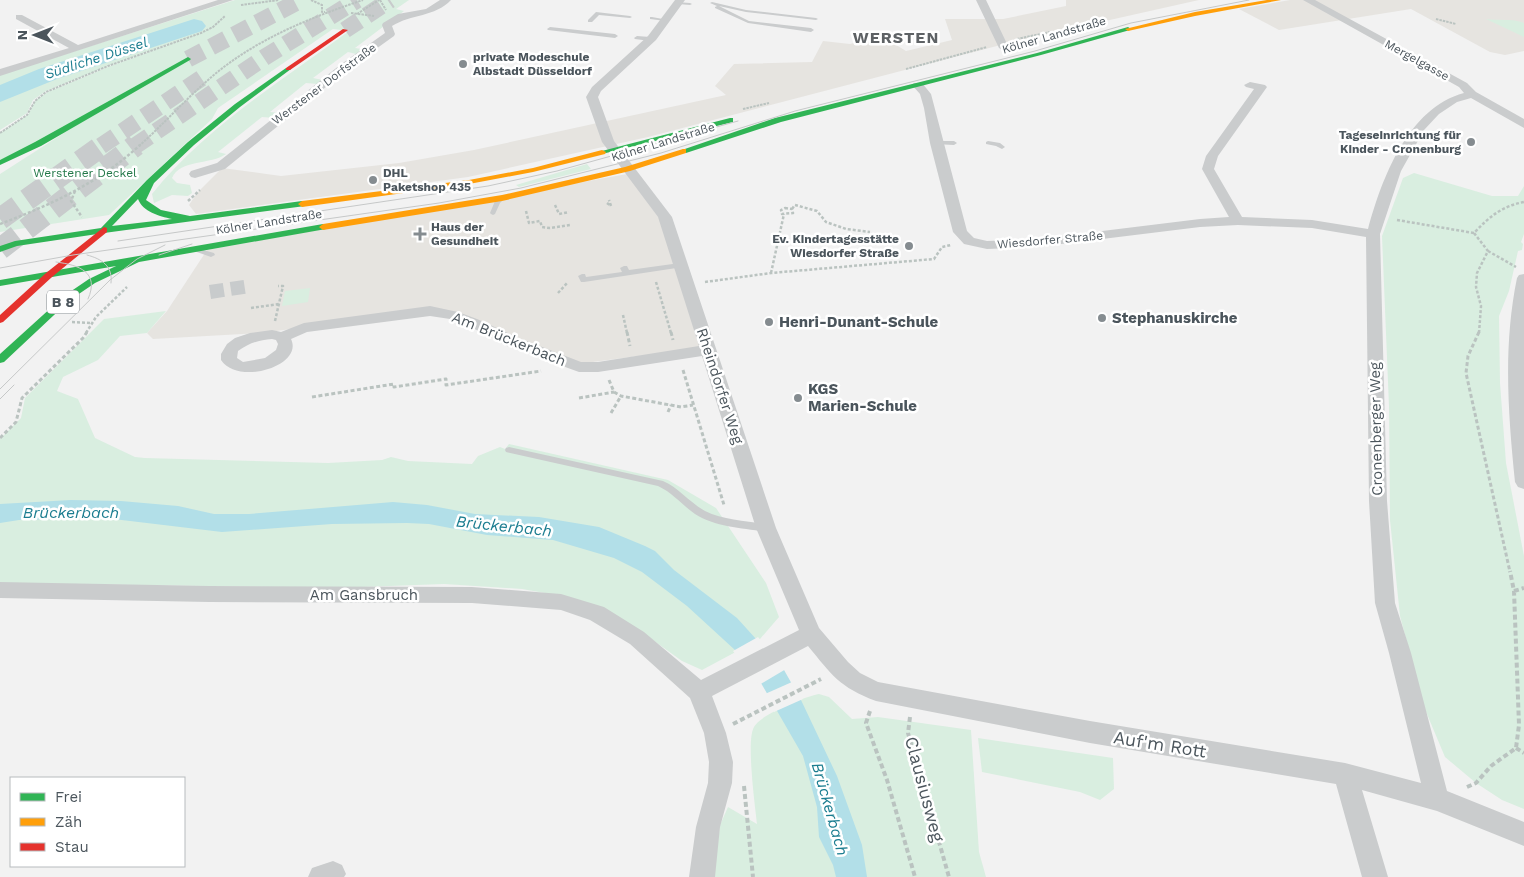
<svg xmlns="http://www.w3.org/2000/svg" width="1524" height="877" font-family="'Work Sans',sans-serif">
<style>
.commercial{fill:#e6e4e0}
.green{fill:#d9eee0}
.water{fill:#b2dfe8}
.pier{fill:#f2f2f2}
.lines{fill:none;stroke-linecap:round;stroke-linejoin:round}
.river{fill:#b2dfe8;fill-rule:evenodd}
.street-tunnel{stroke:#c8cbcc;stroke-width:14;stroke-dasharray:14 7;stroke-linecap:butt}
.highway-tunnel-far1{stroke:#c8cbcc;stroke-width:17;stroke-dasharray:17 9;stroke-linecap:butt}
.highway-tunnel{stroke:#c8cbcc;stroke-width:22;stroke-dasharray:22 11;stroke-linecap:butt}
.path-far3{stroke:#bac3c0;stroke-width:2;stroke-dasharray:2.5 1;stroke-linecap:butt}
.path-far2{stroke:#bac3c0;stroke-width:2.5;stroke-dasharray:3 2;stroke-linecap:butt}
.path-far1{stroke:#bac3c0;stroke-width:3;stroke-dasharray:4 2.5;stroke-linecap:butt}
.path{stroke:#bac3c0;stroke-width:4;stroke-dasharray:5 3;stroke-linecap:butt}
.lane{fill:#cacccd;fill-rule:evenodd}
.street{fill:#cacccd;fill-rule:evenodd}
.fast{fill:#30b455;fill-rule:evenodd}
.slow{fill:#ff9f0a;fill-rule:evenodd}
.jam{fill:#e5322d;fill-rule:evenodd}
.tram{stroke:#c6c8c8;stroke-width:1}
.poi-dot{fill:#858c90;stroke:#fff;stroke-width:2}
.labels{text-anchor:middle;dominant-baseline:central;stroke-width:5;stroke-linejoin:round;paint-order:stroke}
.far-street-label{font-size:12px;fill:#4b555c;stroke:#fff}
.far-poi-label{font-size:12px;font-weight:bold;fill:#4b555c;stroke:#fff;text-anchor:start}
.far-park-label{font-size:12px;fill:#227848;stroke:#fff}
.far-water-label{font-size:14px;font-style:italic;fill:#1b7d90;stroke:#fff}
.shield{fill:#fff;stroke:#81888d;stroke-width:1}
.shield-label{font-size:14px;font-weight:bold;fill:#4b555c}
.poi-label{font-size:15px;font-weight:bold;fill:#4b555c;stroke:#fff;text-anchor:start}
.street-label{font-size:15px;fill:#4b555c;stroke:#fff}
.far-district-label{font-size:16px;font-weight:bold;letter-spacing:1px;fill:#5e6265;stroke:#fff}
.water-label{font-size:16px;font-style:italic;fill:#1b7d90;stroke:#fff}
.near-street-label{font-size:18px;fill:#4b555c;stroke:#fff}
</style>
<rect width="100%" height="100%" fill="#f2f2f2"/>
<path class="commercial" d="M1066,0H1199L1016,41L648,137L468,177L196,214L189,205L197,193L222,168L281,176L399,163L474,150L726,95L715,86L734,64L812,62L823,41L850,44L880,35L906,51L952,40L945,19H1003L1066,6Z
M1290,0H1524V51L1505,55L1490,52L1411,9L1279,30L1239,9Z
M627,174L661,221L708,347L577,364L429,310L262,333L153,339L147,333L167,311L207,250Z"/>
<path class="green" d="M235,0H409L396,9L404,11L355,48L362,49L356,54L348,52L313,78L323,80L318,84L306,83L270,112L281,113L274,118L262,117L218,152L226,154C211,165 180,159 172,178L177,183L190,185L192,193L188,196L172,195L154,203L152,194C206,127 280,82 349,31L333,29L218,108L212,119L109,215L0,232V174L64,133L0,160V133L28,115L36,100L48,92L108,67L206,31L108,66L46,91L33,100L27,113L0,130V96L49,74L194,26L192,25L46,73L0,92V75Z
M1486,19C1499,21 1512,18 1524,23V37Z
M587,164L591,169L519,187L516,185Z
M1414,173L1492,196H1518L1524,186V234L1521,242L1523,244L1522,250L1518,251L1509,291L1499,316L1500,383L1506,463L1524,556V809L1502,800L1476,783L1445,757L1424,707L1400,616L1390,520L1389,406L1382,236L1403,178Z
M310,288L308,302L282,306L285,291Z
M166,311L147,333L120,336L98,360L63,377L57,391L78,399L95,438L135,457L145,458L328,463L382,460L391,457L408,461L472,464L478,456L500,447L505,449L509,444L668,480L716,508L766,583L779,617L760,639L702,670L682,661L643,633L562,596L522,589L444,584L335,588L0,583V439L21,418L25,398L104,319Z
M819,694L829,697L852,719L878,717L971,730L979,852L986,877H714L720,825L728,807L757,824C755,805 746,740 754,727C761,714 804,697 819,694Z
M978,738L1113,758L1114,789L1100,800L1080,792L982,772Z"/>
<path class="water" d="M71,500L121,501L178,506L214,514H249L393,502L427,505L475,514L539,517L599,527L645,546L655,551L674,570L737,618L784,670L801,700L837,776L862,845L867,877H836L833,865L819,837L817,807L803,756L761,683L735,650L687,606L642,572L614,558L553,540L487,535L429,524L407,523L332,524L222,532L105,518L19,520L0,523V504Z"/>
<path class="pier" d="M758,637L786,669L759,685L733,651Z
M792,682L803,699L774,712L765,694Z"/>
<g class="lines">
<path class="river" d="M194,19L202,21L206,26L202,31L57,79L0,102V85L39,69Z"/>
<path class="street-tunnel" d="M210,292L250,286"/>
<path class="highway-tunnel-far1" d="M345,30L390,0
M188,59L301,0
M101,146L206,75
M135,146L265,57L357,0"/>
<path class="highway-tunnel" d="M0,219L103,145
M0,249L136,145"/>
<path class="path-far3" d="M311,0L322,5V12H325
M380,0L386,10
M241,5L279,0
M351,13L374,16
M357,14L379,0
M1436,19L1456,24
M1017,39L1050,32
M906,69L987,47
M743,109L769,103
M0,133L27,115L35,101L46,92L108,66L201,33L213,27L225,16
M139,146C166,122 191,93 220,70C262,37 312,17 363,0"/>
<path class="path-far2" d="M75,191L71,201L82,217
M188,201L200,190
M607,203L611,206L609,200
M555,205L559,214L569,212
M785,208L792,209L793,213L782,214L781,210Z
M792,209L795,205L817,211L826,222L846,229L870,232
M526,211L529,223L540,221L542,227L550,228L570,225
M1397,220L1474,233
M0,224C51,205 100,182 140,145
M1488,251L1516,267
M771,273L784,214
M656,282L671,333
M705,282L771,273L934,259L942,247L951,245
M558,293L568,282
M251,308L279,304
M623,315L627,333
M275,321L283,286H278
M72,322L91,323
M86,333L96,317L127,287
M1479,333L1481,306L1476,287L1477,273L1488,251L1474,233C1489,217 1502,206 1524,202"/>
<path class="path-far1" d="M627,332L630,346
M671,332L673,340
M1479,332L1468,356L1466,373L1510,572
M683,370L724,505
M609,380L614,392L621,396L681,407L693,405
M312,397L394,384V387L446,379V385L541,371
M579,398L614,392
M668,412L671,405
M611,413L621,396
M0,438L16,422L22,398L83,338L87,332"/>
<path class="path" d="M1514,591L1524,588
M870,711L866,723L887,780L915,877
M910,717L908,733L949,877
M733,724L821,679
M1516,748L1524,753
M744,786L753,877
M1467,787L1476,783L1491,766L1516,748L1519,725L1514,591L1510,571"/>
<path class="lane" d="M676,2L690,3L692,4L690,5L678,4H676Z
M712,2L746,10L816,18L818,19L816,20L746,12L719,6L749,21L811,28L814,30L811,32L748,23L715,8V7L717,6L710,3Z
M596,12L630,16L632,17L630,18L599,15L592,22H588V20Z
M652,17L668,20L666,21L650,19V17Z
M550,27L615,34L618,36L615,38L548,30L547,29Z
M637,36L650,37L653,39L650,41L635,39L634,38Z
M936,141H954L957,143L954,145L934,144V142Z
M988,141L1000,143L1005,147L1002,149L996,146L986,144V142Z
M502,196L505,198L500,203L495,214L493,215L491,214L490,213L495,201Z
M196,248L214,253L215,255L211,257L194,251L192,250Z
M680,263H683V267L584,282H581L578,276L582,274H585L586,277L622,272L620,268L624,266H627L629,270Z
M509,447L663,481C679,488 689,502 705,511C723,520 746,521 766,524L769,525L771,528L769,531L766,532C743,528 715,527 695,514C682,505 673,493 658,486L506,452L505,450L506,448Z"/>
<path class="street" d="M218,0H233L0,76V69L69,48L16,19V15H22L78,45Z
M440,0H451C435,17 411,14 392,26L395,34L394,36L348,69L225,169L195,178L191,177L189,174L191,171L217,163L340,65L385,33L382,25L383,23L398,14L426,9Z
M675,0H685L656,40L601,91L598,97L614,141L672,217L776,528L819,628L848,662L860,673L878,682L1090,721L1345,763L1421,783L1389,653L1375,603L1369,501L1366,237L1312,228L1238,225L1200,227L1037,247L987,249L964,244L953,232L930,143L924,108L920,94L912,85L914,83H922L931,94L967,231L974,238L987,241L1037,239L1200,219L1229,217L1202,169L1206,156L1254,89L1246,87L1244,85L1250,82L1265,85L1267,87L1218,156L1214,169L1242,217L1312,220L1368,229C1382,178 1408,108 1464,93L1459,87L1303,0H1315L1467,83L1476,92L1524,119V128L1471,98L1457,102L1439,114L1424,130L1401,171L1380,234L1387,501L1395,603L1411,653L1447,791L1524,822V846L1437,811L1362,790L1388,877H1362L1336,784L1090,743L876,701C839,687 832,675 808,646L712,696L726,733L733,762L732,783L720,827L715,877H689L696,827L708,783L709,762L704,733L690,698L630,644L590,620L561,610L472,603L209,602L0,598V582L209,586L472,587L561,594L604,607L644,632L701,680L799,630L756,528L702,356L598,372H579L507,346L467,325L450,319L430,316L307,332L291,339C304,366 238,386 221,360V354L227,344L235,338L250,333L272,330L281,332L304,323L430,306L458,312L477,319L519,338L581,362H598L699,346L658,217L602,142L586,97L592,87L648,36ZM272,339L276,340L278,344L276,350L265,358L243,362L237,358L238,351C249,343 259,340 272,339Z
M976,0H986L1009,48L1008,50L1004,51L999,48Z
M1524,274V489L1518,487L1515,482C1508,413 1503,346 1517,278L1519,275Z
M333,861L342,865L346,874L344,877H308L312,868Z"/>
<path class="fast" d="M1128,27L1131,29L1130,30L1041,55L781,122L686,153L679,151L775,118L1037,53Z
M188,57L191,59L190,60L41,146L0,165V160L35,142Z
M286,68L291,69L240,107L194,145L154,183L146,200L161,210L190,216L302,201L305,202V206L104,233L17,246L0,252V246L15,241L101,228L147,180L188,142L235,104ZM138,199C143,212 159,216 172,219L112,226Z
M730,118H733V122L602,154L598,152Z
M323,224L327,227L326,229L139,262L95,283L70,300L4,362L0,363V354L64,296L89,279L116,266L0,286V280Z"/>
<path class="slow" d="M1267,0H1281L1195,16L1128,31L1125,29L1195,12Z
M683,149H686V153L630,171L502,201L323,230L319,227L323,224L502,195L625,167Z
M602,150L606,152L605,154L533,172L469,184L302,207L298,204L302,201L469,180L533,168Z"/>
<path class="jam" d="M343,29L348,30L290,70H286V68Z
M104,227L107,228V232L52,277L3,322L0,323V315L46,273Z"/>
<path class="tram" d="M118,241L488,186L557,171L738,121
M87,255C102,259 113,266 111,283
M159,255L192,244
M56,262C79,265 100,272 88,299
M0,268L73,255L439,203L521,188L661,153L795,111L1035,51L1131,23L1249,0
M0,389L110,280L137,259L165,245
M0,399L14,385"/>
</g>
<g class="poi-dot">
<circle cx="463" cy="64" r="5"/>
<circle cx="1471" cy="142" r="5"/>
<circle cx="373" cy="180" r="5"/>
<path d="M417.5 226.5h5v5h5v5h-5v5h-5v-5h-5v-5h5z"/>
<circle cx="909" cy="246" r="5"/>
<circle cx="1102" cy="318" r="5"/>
<circle cx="769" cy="322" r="5"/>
<circle cx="798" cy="398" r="5"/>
</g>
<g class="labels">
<g class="far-street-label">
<text transform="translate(1054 35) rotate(-16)">Kölner Landstraße</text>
<text transform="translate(1417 60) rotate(29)">Mergelgasse</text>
<text transform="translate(324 84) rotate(-37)">Werstener Dorfstraße</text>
<text transform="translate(663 142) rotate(-17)">Kölner Landstraße</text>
<text transform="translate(269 222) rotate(-9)">Kölner Landstraße</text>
<text transform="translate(1050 240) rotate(-5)">Wiesdorfer Straße</text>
</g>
<g class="far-poi-label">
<text x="473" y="57">private Modeschule<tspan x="473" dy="14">Albstadt Düsseldorf</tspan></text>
<text x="1461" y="135" text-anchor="end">Tageseinrichtung für<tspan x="1461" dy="14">Kinder - Cronenburg</tspan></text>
<text x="383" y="173">DHL<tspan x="383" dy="14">Paketshop 435</tspan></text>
<text x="431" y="227">Haus der<tspan x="431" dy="14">Gesundheit</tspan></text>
<text x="899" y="239" text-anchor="end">Ev. Kindertagesstätte<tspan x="899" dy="14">Wiesdorfer Straße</tspan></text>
</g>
<g class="far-park-label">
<text x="85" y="173">Werstener Deckel</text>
</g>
<g class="far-water-label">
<text transform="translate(96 58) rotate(-18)">Südliche Düssel</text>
</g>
<rect class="shield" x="47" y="290.5" width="32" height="23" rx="4"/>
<g class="shield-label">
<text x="63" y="302">B 8</text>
</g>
<g class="poi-label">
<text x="1112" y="318">Stephanuskirche</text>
<text x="779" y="322">Henri-Dunant-Schule</text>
<text x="808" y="389">KGS<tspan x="808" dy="17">Marien-Schule</tspan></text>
</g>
<g class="street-label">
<text transform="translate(509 339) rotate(22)">Am Brückerbach</text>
<text transform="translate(720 386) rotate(72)">Rheindorfer Weg</text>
<text transform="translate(1376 429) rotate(-91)">Cronenberger Weg</text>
<text x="364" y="595">Am Gansbruch</text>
</g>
<g class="far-district-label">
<text x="896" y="37">WERSTEN</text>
</g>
<g class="water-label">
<text x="71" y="512">Brückerbach</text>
<text transform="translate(504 526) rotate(6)">Brückerbach</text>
<text transform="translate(830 809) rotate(74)">Brückerbach</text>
</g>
<g class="near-street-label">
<text transform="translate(1160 744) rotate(9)">Auf'm Rott</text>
<text transform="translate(925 789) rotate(75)">Clausiusweg</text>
</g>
</g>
<rect x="10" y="777" width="175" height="90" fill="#ffffff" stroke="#b7bbbe"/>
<rect x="20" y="793" width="25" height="8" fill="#30b455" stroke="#b7bbbe"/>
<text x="55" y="802" font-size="15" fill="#4b555c">Frei</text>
<rect x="20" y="818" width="25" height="8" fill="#ff9f0a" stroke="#b7bbbe"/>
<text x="55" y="827" font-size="15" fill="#4b555c">Zäh</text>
<rect x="20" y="843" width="25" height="8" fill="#e5322d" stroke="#b7bbbe"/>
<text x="55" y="852" font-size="15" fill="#4b555c">Stau</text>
<g transform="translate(35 35) rotate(270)" stroke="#ffffff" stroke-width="4" paint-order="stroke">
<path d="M0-4L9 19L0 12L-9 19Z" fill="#4b555c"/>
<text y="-8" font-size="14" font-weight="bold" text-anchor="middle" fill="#4b555c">N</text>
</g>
</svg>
